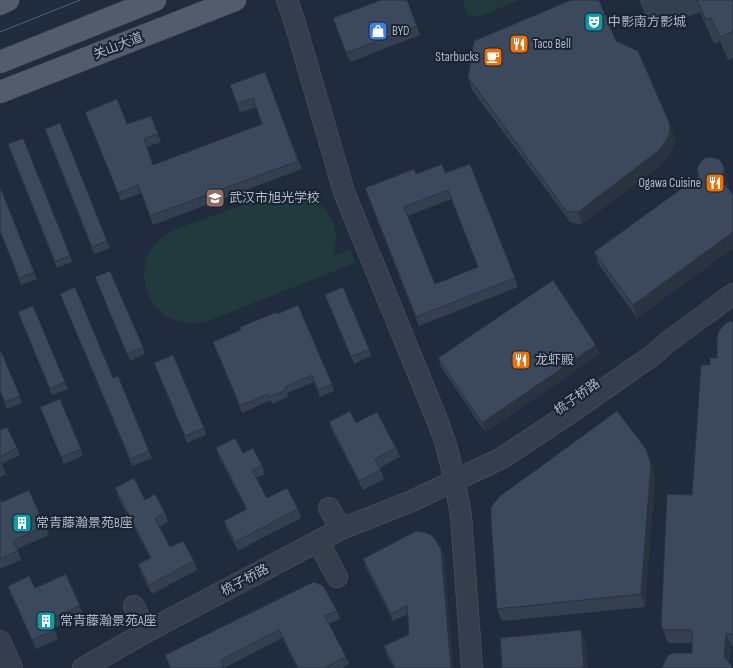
<svg xmlns="http://www.w3.org/2000/svg" width="733" height="668" font-family="'Sofia Sans Condensed','Noto Sans SC',sans-serif">
<style>
.green{fill:#22393e}
.lines{fill:none;stroke-linecap:round;stroke-linejoin:round}
.minor-casing{stroke:#4f5867;stroke-width:22}
.major-casing{stroke:#3e4755;stroke-width:23}
.minor{stroke:#343e4d;stroke-width:21}
.major{stroke:#525c6d;stroke-width:22}
.tram{stroke:#566174;stroke-width:1}
.wall{fill:#343f4f;fill-rule:evenodd}
.shaded-wall{fill:#2a3340}
.building{fill:#3c495c;stroke:#2a3340;fill-rule:evenodd}
.labels{text-anchor:middle;dominant-baseline:central;stroke-width:4;stroke-linejoin:round;paint-order:stroke}
.poi-label{font-size:13px;fill:#afb8c8;stroke:#1a2331;text-anchor:start}
.street-label{font-size:13px;fill:#afb8c8;stroke:#1a2331}
</style>
<rect width="100%" height="100%" fill="#202b3d"/>
<path class="green" d="M464,0H519L478,17L468,15L463,2Z
M281,191C288,191 294,191 300,192C320,197 335,217 336,237C336,244 334,250 333,256L350,249L355,263L208,321C195,324 182,324 169,318C141,302 135,260 160,239C165,235 170,232 176,229Z"/>
<g class="lines">
<defs>
<path id="minor" d="M287,0L295,23L344,192L438,422L446,445L454,477L461,516L472,668
M329,508L341,529
M318,541L337,577
M134,606L146,632
M0,641L12,668
M83,668L146,632L341,529L412,501L502,458L570,413L653,355L669,341L733,294"/>
<path id="major" d="M0,4L8,0
M0,62L155,0
M0,92L235,0"/>
</defs>
<use href="#minor" class="minor-casing"/>
<use href="#major" class="major-casing"/>
<use href="#minor" class="minor"/>
<use href="#major" class="major"/>
<path class="tram" d="M0,32L80,0"/>
</g>
<path class="wall" d="M407,0L420,35L350,62L333,18Z
M639,0H733V58L728,60L720,41L714,44L700,12L670,25L666,16L649,23Z
M616,41L669,122L673,134L675,141L673,148L671,153L662,164L582,224L571,223L472,90L468,77Z
M265,72L302,169L153,225L141,193L121,201L85,112L127,124L151,116L161,142L147,147L153,165L262,124L256,107L240,113L230,85Z
M47,136L107,241L110,248L94,254Z
M10,151L70,255L72,262L57,268Z
M723,165L728,182V188L733,195V248L637,318L599,265L594,252L699,176Z
M445,173L515,278L518,287L419,326L368,197L416,174ZM451,199L478,267L435,284L408,216Z
M0,232L34,272L37,279L21,285Z
M95,277L143,347L145,354L130,361Z
M60,294L149,451L152,458L132,466Z
M325,295L369,349L371,356L354,364Z
M18,312L65,382L68,389L52,395Z
M277,314L332,384L334,391L320,397L314,382L287,393L288,397L272,404L271,400L242,413L213,342Z
M733,321V646H731L729,663L692,653V643H668L661,625L692,495L710,365L717,358Z
M596,345L600,354L485,432L441,367L438,358Z
M0,349L22,403L7,409L0,392Z
M154,363L204,428L206,435L187,443Z
M40,407L81,449L83,456L64,464Z
M329,422L356,423L396,448L400,457L380,468L384,479L363,490L332,431Z
M0,430L17,448L20,455L2,464L6,474L0,477Z
M216,448L243,453L262,465L265,474L256,478L267,498L298,509L301,518L238,551L227,530L224,521L246,509L219,457Z
M651,462L655,477L645,607L502,621L497,609Z
M115,488L145,500L165,513L168,522L160,527L170,547L194,561L197,570L152,594L141,573L138,564L150,558L118,497Z
M0,498L2,502L45,526L49,535L17,549L21,560L0,569Z
M441,549L444,556L453,668H394L386,654L384,646L409,634L408,614L393,621L365,566L363,559Z
M8,586L35,588L80,606L83,615L54,628L58,639L36,649L11,595Z
M337,611L340,619L329,624L346,657L349,664L342,668H297L282,638L224,668H170L165,655Z"/>
<path class="shaded-wall" d="M669,122L673,134L675,141L673,148L671,153L662,164L582,224L578,212Z
M723,165L728,182L727,194L723,181Z
M733,232V248L637,318L633,305Z
M596,345L600,354L485,432L482,423Z
M646,449L655,477L645,607L641,594Z
M441,549L444,556L453,668H451Z
M581,630L586,643L588,668H584Z
M726,634L731,646L729,668L724,657Z"/>
<path class="building" d="M381,0H407L417,26L346,53L333,18Z
M571,0H599L616,41L638,51L669,122L670,129L669,135L666,141L658,151L578,212L566,211L468,77L474,41Z
M697,0H733V31L720,37L711,18L706,20Z
M265,72L298,161L150,216L138,185L118,193L85,112L117,99L127,124L151,116L158,134L144,139L153,165L262,124L253,98L237,104L230,85Z
M60,123L107,241L92,247L45,129Z
M23,138L70,255L55,262L8,144Z
M710,157L715,158L720,160L723,165L724,170L723,181L733,195V232L633,305L594,252L699,176L697,171L698,166L701,161L705,158Z
M442,164L445,173L470,164L515,278L416,317L365,188L414,169L416,174ZM448,190L478,267L435,284L404,207Z
M0,187L34,272L19,278L0,231Z
M110,271L143,347L127,354L95,277Z
M553,280L596,345L482,423L438,358Z
M75,287L113,378L118,376L149,451L130,459L60,294Z
M343,287L369,349L351,357L325,295Z
M298,305L332,384L318,390L312,375L285,387L286,390L269,397L268,394L240,406L213,342L241,330L240,327L277,312V314Z
M33,306L65,382L50,389L18,312Z
M733,321V634H726L724,657L732,666V668H662L666,659L669,655L674,653H692V630H664L661,625L667,494L692,495L701,365H710V358H717V339L718,332L724,325L728,322Z
M0,349L20,396L5,402L0,391Z
M173,355L204,428L185,436L154,363Z
M60,399L81,449L61,457L40,407Z
M350,411L356,423L377,412L396,448L375,459L381,470L359,481L329,422Z
M617,411L646,449L651,464L641,594L497,609L491,521V507L500,496Z
M7,427L17,448L0,457V430Z
M235,438L243,453L253,448L262,465L252,470L267,498L287,488L298,509L235,542L224,521L247,509L216,448Z
M0,461L3,467L0,469Z
M134,478L145,500L155,494L165,513L155,518L170,547L183,541L194,561L149,585L138,564L151,558L115,488Z
M29,490L45,526L13,541L18,551L0,559V498L2,502Z
M416,531L426,533L431,535L435,539L441,549L451,668H395L384,646L409,634L407,605L391,614L363,559Z
M66,574L80,606L50,619L55,630L32,640L8,586L29,576L35,588Z
M314,582L323,586L326,591L337,611L325,616L346,657L324,668H298L279,630L221,660L224,668H171L165,655L309,584Z
M581,630L584,668H502L500,638Z"/>
<defs>
<symbol id="theatre-square" viewBox="-11 -11 22 22"><rect x="-9" y="-9" width="18" height="18" rx="4" fill="#0f9aa8" stroke="#1a2331"/><path d="M-5-5.5Q0-4 5-5.5V0Q5 5 0 6Q-5 5-5 0ZM-3.3-2.5H-1v1.5H-3.3ZM1-2.5H3.3v1.5H1ZM-2.8 1Q0 5.5 2.8 1Z" fill="#fff"/></symbol>
<symbol id="shop-square" viewBox="-11 -11 22 22"><rect x="-9" y="-9" width="18" height="18" rx="4" fill="#3f7fe0" stroke="#1a2331"/><path d="M-5-2.5h2.3a2.7 3.5 0 0 1 5.4 0H5L5.5 6h-11ZM-1.5-2.5h3a1.5 2.3 0 0 0-3 0Z" fill="#fff"/></symbol>
<symbol id="restaurant-square" viewBox="-11 -11 22 22"><rect x="-9" y="-9" width="18" height="18" rx="4" fill="#e8710a" stroke="#1a2331"/><path d="M-5-6h1v4h1v-4h1v4h1v-4h1v5L-1.5 .5V6h-2V.5L-5-1ZM5-6V6H3V1.5H1.5Q1.5-4 5-6Z" fill="#fff"/></symbol>
<symbol id="cafe-square" viewBox="-11 -11 22 22"><rect x="-9" y="-9" width="18" height="18" rx="4" fill="#e8710a" stroke="#1a2331"/><path d="M-5.5-4.5H6V0H3Q3 3.5 0 3.5H-2.5Q-5.5 3.5-5.5 0ZM3-3.2v2h1.7v-2ZM-6 4.5H4V6H-6Z" fill="#fff"/></symbol>
<symbol id="school-square" viewBox="-11 -11 22 22"><rect x="-9" y="-9" width="18" height="18" rx="4" fill="#8d6e63" stroke="#1a2331"/><path d="M0-5L7-2L0 1L-7-2ZM-4 1L0 2.5L4 1V4Q0 6-4 4Z" fill="#fff"/></symbol>
<symbol id="building-square" viewBox="-11 -11 22 22"><rect x="-9" y="-9" width="18" height="18" rx="4" fill="#0f9aa8" stroke="#1a2331"/><path d="M-4-6H4V6H1V3H-1V6H-4ZM-2.5-4.3h1.7v1.8h-1.7ZM.8-4.3h1.7v1.8H.8ZM-2.5-1h1.7V.8h-1.7ZM.8-1h1.7V.8H.8Z" fill="#fff"/></symbol>
</defs>
<g fill-rule="evenodd">
<use href="#theatre-square" x="583" y="11" width="22" height="22"/>
<use href="#shop-square" x="367" y="20" width="22" height="22"/>
<use href="#restaurant-square" x="508" y="33" width="22" height="22"/>
<use href="#cafe-square" x="482" y="46" width="22" height="22"/>
<use href="#restaurant-square" x="704" y="172" width="22" height="22"/>
<use href="#school-square" x="204" y="187" width="22" height="22"/>
<use href="#restaurant-square" x="510" y="349" width="22" height="22"/>
<use href="#building-square" x="11" y="512" width="22" height="22"/>
<use href="#building-square" x="35" y="610" width="22" height="22"/>
</g>
<g class="labels">
<g class="poi-label">
<text x="608" y="22">中影南方影城</text>
<text x="392" y="31">BYD</text>
<text x="533" y="44">Taco Bell</text>
<text x="479" y="57" text-anchor="end">Starbucks</text>
<text x="701" y="183" text-anchor="end">Ogawa Cuisine</text>
<text x="229" y="198">武汉市旭光学校</text>
<text x="535" y="360">龙虾殿</text>
<text x="36" y="523">常青藤瀚景苑B座</text>
<text x="60" y="621">常青藤瀚景苑A座</text>
</g>
<g class="street-label">
<text transform="translate(118 46) rotate(-21)">关山大道</text>
<text transform="translate(577 397) rotate(-35)">梳子桥路</text>
<text transform="translate(245 580) rotate(-28)">梳子桥路</text>
</g>
</g>
</svg>
